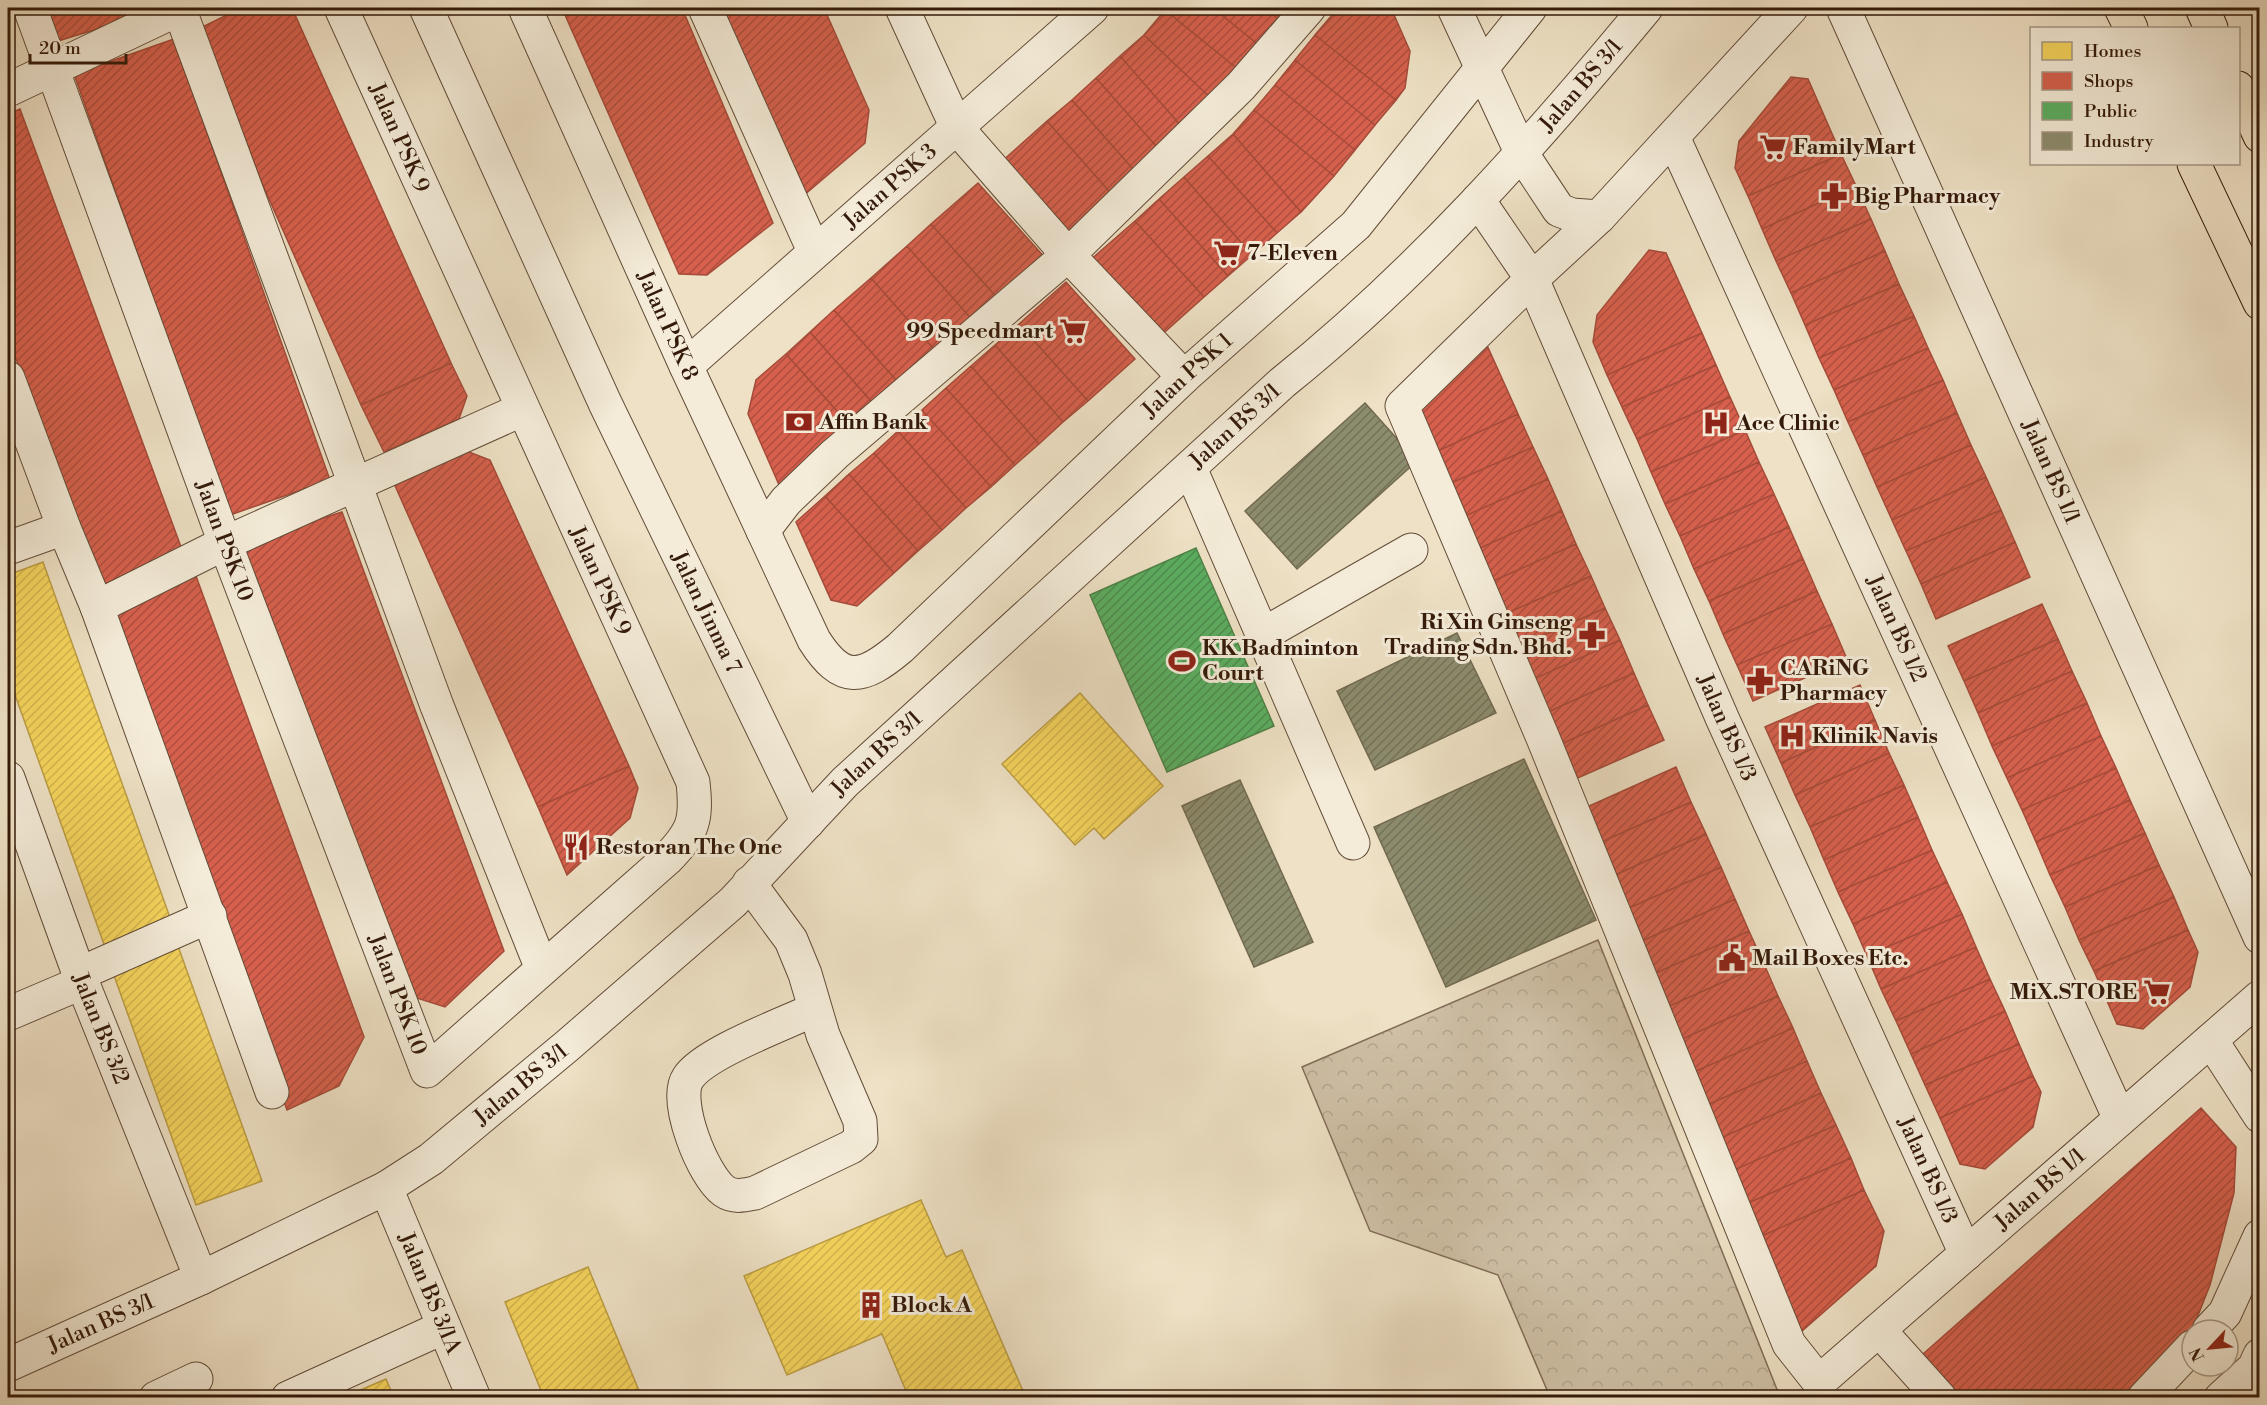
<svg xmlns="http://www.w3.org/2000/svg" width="2267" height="1405" font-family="'Libre Bodoni',serif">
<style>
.forest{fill:url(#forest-crowns);stroke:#816c57;stroke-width:1.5}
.homes{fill:url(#homes-hatch);stroke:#bc9d43;stroke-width:1.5}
.shops{fill:url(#shops-hatch);stroke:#a54b39;stroke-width:1.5}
.public{fill:url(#public-hatch);stroke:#4f8247;stroke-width:1.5}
.industry{fill:url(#industry-hatch);stroke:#726a50;stroke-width:1.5}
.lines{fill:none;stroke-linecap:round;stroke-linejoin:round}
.minor-casing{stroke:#624c38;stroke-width:35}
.major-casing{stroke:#341a09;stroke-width:35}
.minor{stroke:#f4ecd9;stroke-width:33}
.major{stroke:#eee1c5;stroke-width:33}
.labels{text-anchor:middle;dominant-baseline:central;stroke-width:6;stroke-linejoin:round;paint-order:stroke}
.street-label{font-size:22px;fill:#341a09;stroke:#f4ecd9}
.poi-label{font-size:22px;font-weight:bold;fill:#341a09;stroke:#f4ecd9;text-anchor:start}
</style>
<defs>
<pattern id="forest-crowns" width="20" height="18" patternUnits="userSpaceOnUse" patternTransform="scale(1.5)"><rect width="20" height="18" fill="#cebfa5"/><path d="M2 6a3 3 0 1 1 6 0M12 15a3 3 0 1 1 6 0" fill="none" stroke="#b2a48d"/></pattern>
<pattern id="homes-hatch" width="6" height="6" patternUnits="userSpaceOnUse" patternTransform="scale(1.5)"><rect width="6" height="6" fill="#f6d55c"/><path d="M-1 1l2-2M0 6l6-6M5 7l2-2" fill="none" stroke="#d4b64f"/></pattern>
<pattern id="shops-hatch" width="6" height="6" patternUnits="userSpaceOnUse" patternTransform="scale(1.5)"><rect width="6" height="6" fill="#d6604d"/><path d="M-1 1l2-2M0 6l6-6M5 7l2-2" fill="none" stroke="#ae4e3e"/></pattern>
<pattern id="public-hatch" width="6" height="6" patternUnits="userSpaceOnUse" patternTransform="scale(1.5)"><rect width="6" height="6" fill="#5aae61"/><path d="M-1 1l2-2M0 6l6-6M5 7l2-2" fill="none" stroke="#4b8d4e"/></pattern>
<pattern id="industry-hatch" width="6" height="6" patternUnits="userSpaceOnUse" patternTransform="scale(1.5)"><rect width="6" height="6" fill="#8c8c6e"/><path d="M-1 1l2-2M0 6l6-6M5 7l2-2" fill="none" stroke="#737259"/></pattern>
</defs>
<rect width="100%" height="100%" fill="#eee1c5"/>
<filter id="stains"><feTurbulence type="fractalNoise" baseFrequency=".00333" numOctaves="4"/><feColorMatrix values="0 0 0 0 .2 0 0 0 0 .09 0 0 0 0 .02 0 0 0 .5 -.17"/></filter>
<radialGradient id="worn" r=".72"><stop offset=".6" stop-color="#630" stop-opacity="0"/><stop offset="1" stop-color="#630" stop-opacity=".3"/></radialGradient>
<path class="forest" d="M1598,940L1780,1397H1550L1498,1275L1370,1231L1302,1067Z"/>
<path class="homes" d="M8,472L13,486L8,488Z
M43,562L173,926L106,950L8,675V575Z
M1080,693L1163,786L1104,839L1094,828L1075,845L1002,764Z
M8,927L13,941L8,943Z
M178,946L262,1181L196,1205L112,970Z
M921,1200L946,1257L962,1250L1026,1398H909L882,1334L787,1375L744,1276Z
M588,1267L642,1398H544L505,1302Z
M386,1379L394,1398H342Z"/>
<path class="shops" d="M46,8H158L159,10L58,41Z
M241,8H292L451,363L361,405L194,31Z
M562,8H682L773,223L707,275L679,274Z
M713,8H824L869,110L865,143L796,202Z
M1167,8H1213L1265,50L1245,75L1165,10Z
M1213,8H1264L1286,25L1265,50Z
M1264,8H1300L1286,25Z
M1338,8H1391L1410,51L1405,88L1396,100L1315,35Z
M1165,10L1245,75L1217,104L1144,35Z
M1144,35L1217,104L1188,134L1120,56Z
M1315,35L1396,100L1375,125L1295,60Z
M174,39L330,480L230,515L74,74Z
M1120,56L1188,134L1164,155L1096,78Z
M1295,60L1375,125L1355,150L1275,85Z
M1791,77L1808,79L1841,154L1748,196L1735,168L1739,141Z
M1096,78L1164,155L1140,177L1072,100Z
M1275,85L1355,150L1334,176L1254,110Z
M1072,100L1140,177L1116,199L1047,121Z
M20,109L184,555L100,586L8,337V114Z
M1254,110L1334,176L1301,212L1233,134Z
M1047,121L1116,199L1069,240L1000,163Z
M1233,134L1301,212L1277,233L1208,156Z
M1841,154L1856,186L1762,229L1748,196Z
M1208,156L1277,233L1252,255L1184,177Z
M1184,177L1252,255L1228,276L1159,199Z
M978,183L1047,260L1000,301L931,224Z
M1856,186L1871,219L1776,261L1762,229Z
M1159,199L1228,276L1204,297L1135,221Z
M1871,219L1885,251L1791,293L1776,261Z
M1135,221L1204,297L1157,339L1088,262Z
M931,224L1000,301L975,323L907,246Z
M907,246L975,323L939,355L871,278Z
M1649,250L1666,253L1702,333L1607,375L1593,342L1597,315Z
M1885,251L1899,284L1805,325L1791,293Z
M871,278L939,355L903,388L834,310Z
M1066,282L1135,359L1088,401L1019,324Z
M1899,284L1914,316L1819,358L1805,325Z
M834,310L903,388L878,409L810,332Z
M1914,316L1928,348L1834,390L1819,358Z
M1019,324L1088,401L1063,422L995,345Z
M810,332L878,409L854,430L786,354Z
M1702,333L1716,365L1622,407L1607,375Z
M1486,343L1518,414L1429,455L1412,414Z
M995,345L1063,422L1039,444L971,366Z
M1928,348L1943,380L1848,422L1834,390Z
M786,354L854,430L783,494L748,414L756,380Z
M451,363L467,396L459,419L384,452L361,405Z
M1716,365L1730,397L1637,439L1622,407Z
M971,366L1039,444L1015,465L946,388Z
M1943,380L1957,413L1863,455L1848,422Z
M946,388L1015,465L991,487L922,410Z
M1730,397L1745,430L1651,472L1637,439Z
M922,410L991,487L966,508L898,431Z
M1957,413L1971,445L1877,487L1863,455Z
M1518,414L1533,447L1442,487L1429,455Z
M1745,430L1759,462L1665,504L1651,472Z
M898,431L966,508L942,530L874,453Z
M1971,445L1986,477L1892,520L1877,487Z
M1533,447L1548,479L1456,520L1442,487Z
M461,449L490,460L629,766L538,807L392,479Z
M874,453L942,530L918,551L849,474Z
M1759,462L1774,494L1680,536L1665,504Z
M849,474L918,551L894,573L825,496Z
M1986,477L2001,510L1906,551L1892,520Z
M1548,479L1562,511L1469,553L1456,520Z
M1774,494L1789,527L1694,569L1680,536Z
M825,496L894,573L857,606L831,600L796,522Z
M2001,510L2015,542L1921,584L1906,551Z
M1562,511L1576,544L1482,586L1469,553Z
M342,512L504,951L445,1007L404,994L242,544Z
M1789,527L1803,559L1709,601L1694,569Z
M2015,542L2030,577L1936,619L1921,584Z
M1576,544L1591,576L1496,618L1482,586Z
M1803,559L1817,591L1723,634L1709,601Z
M196,576L364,1037L339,1086L287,1110L106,612Z
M1591,576L1605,608L1509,651L1496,618Z
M1817,591L1832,624L1737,665L1723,634Z
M2042,604L2058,639L1964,681L1948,646Z
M1605,608L1620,640L1523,684L1509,651Z
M1832,624L1847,659L1753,701L1737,665Z
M2058,639L2072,671L1978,713L1964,681Z
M1620,640L1634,673L1537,717L1523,684Z
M2072,671L2087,703L1992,746L1978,713Z
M1634,673L1648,705L1550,749L1537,717Z
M1860,685L1875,720L1781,763L1765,727Z
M2087,703L2101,736L2007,778L1992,746Z
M1648,705L1664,740L1564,784L1550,749Z
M1875,720L1889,753L1795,795L1781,763Z
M2101,736L2116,768L2022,810L2007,778Z
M1889,753L1904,785L1810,827L1795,795Z
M629,766L638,788L630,818L567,875L538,807Z
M1676,767L1691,802L1590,847L1576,812Z
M2116,768L2130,800L2036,842L2022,810Z
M1904,785L1918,817L1824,860L1810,827Z
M2130,800L2145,833L2050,875L2036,842Z
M1691,802L1706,834L1604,880L1590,847Z
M1918,817L1932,850L1838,892L1824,860Z
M2145,833L2159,865L2065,907L2050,875Z
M1706,834L1721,867L1618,913L1604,880Z
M1932,850L1947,882L1853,924L1838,892Z
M2159,865L2174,897L2079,940L2065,907Z
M1721,867L1735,899L1631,946L1618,913Z
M1947,882L1962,914L1867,956L1853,924Z
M2174,897L2188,930L2094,971L2079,940Z
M1735,899L1749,931L1645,978L1631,946Z
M1962,914L1976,947L1881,989L1867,956Z
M2188,930L2198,952L2190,987L2143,1029L2117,1024L2094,971Z
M1749,931L1764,964L1658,1011L1645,978Z
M1976,947L1990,979L1896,1021L1881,989Z
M1764,964L1778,996L1671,1044L1658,1011Z
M1990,979L2005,1011L1911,1054L1896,1021Z
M1778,996L1793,1028L1685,1076L1671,1044Z
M2005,1011L2019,1044L1925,1085L1911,1054Z
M1793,1028L1807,1061L1698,1109L1685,1076Z
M2019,1044L2033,1076L1940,1118L1925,1085Z
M1807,1061L1821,1093L1712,1142L1698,1109Z
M2033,1076L2041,1092L2033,1127L1985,1169L1960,1164L1940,1118Z
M1821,1093L1836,1125L1725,1174L1712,1142Z
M2201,1108L2236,1147L2234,1193L2210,1285L2191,1333L2119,1398H1945L1914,1362Z
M1836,1125L1851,1158L1739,1207L1725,1174Z
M1851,1158L1864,1190L1753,1240L1739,1207Z
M1864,1190L1884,1231L1876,1266L1793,1339L1753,1240Z"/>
<path class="public" d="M1196,548L1274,726L1167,772L1090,595Z"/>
<path class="industry" d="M1365,403L1417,461L1297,569L1245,511Z
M1457,633L1496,713L1375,770L1337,691Z
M1524,759L1596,920L1446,987L1374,827Z
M1240,780L1313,942L1254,967L1182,806Z"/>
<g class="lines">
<defs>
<g id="minor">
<path id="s1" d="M30,8L225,543L427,1071L667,859C694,831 697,820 693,782L341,8"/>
<path d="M179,8L437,706L542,969"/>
<path id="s2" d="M426,8L605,403L808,822"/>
<path id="s3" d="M525,8L686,366L814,640C842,684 862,680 900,648L1184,377L1356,225L1530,8"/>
<path d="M705,8L814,251"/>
<path d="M902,8L957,128L1068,255L1184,377"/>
<path d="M1454,8L1522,154L1559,210L1572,215L1599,217"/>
<path id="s4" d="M1791,8L1599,217L1532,279L1723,720L1966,1254"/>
<path id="s5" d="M1843,8L2260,937"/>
<path d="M8,90L181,8"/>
<path id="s6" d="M1673,137L2120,1119"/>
<path id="s7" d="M1478,200L1532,279L1402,406L1543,738L1789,1344L1819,1382L2260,997"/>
<path id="s8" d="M686,366L1092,8"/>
<path d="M8,378L64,528L97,607L272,1092"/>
<path d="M1190,468L1353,843"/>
<path d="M763,531L786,501L835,454L1068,255L1241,86L1309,8"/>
<path d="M8,548L64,528"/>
<path d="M97,607L225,543L521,410"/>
<path d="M1262,635L1411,550"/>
<path id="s9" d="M8,778L79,974L201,1278"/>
<path d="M749,883L791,940L805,974L823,1035L860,1121L861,1139L851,1147L755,1193C745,1195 734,1198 724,1191C703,1176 673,1101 688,1078C704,1053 784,1024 813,1010"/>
<path d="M79,974L210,916"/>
<path d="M8,1014L83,982"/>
<path d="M2211,1040L2260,1116"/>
<path id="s10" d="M386,1188L474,1398"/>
<path d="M1879,1330L1940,1398"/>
<path d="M2209,1330L2225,1313L2260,1236"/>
<path id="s11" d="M8,1365L201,1278L386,1188L431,1159L567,1046L733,902L845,782L1282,383C1419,273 1535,142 1646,8"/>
<path d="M156,1398L196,1379"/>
<path d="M288,1398L444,1327"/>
<path d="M2144,1398L2192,1347"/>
<path d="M2221,1398L2254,1368L2260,1355"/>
</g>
<path id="major" d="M2121,8L2131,28
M2202,8L2211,28
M2238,88L2260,136
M2194,164L2260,303"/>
</defs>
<use href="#minor" class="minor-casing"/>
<use href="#major" class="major-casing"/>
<use href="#minor" class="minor"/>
<use href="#major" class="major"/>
</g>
<defs>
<symbol id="supermarket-bare" viewBox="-9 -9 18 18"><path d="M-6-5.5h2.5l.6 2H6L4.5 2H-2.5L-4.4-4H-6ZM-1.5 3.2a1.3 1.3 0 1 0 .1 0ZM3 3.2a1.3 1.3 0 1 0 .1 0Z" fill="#8f2418" stroke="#f4ecd9" stroke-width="2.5" paint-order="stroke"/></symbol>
<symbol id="pharmacy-bare" viewBox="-9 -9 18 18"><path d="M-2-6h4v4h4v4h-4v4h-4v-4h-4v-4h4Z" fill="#8f2418" stroke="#f4ecd9" stroke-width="2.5" paint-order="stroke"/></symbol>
<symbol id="bank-bare" viewBox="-9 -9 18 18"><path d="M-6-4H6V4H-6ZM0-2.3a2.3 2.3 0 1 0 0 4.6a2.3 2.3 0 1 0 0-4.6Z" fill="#8f2418" stroke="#f4ecd9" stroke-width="2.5" paint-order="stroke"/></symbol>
<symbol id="hospital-bare" viewBox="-9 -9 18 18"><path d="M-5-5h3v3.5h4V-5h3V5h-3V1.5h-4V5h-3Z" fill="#8f2418" stroke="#f4ecd9" stroke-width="2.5" paint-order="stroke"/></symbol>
<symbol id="stadium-bare" viewBox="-9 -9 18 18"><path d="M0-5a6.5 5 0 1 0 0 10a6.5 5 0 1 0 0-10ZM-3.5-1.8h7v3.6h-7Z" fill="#8f2418" stroke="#f4ecd9" stroke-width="2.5" paint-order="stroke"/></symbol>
<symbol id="restaurant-bare" viewBox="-9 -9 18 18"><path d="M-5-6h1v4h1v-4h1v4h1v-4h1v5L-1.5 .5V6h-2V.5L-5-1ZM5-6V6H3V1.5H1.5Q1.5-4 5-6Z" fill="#8f2418" stroke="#f4ecd9" stroke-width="2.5" paint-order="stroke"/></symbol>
<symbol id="civic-bare" viewBox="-9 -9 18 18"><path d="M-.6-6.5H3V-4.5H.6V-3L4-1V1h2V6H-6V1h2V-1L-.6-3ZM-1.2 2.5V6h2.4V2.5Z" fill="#8f2418" stroke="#f4ecd9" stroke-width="2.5" paint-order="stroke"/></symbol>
<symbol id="building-bare" viewBox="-9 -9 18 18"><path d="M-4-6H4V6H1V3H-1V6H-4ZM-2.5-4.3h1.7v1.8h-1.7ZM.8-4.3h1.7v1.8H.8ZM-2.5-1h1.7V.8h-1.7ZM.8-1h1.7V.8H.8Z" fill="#8f2418" stroke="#f4ecd9" stroke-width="2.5" paint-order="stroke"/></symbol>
</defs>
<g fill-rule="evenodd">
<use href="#supermarket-bare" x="1754" y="128" width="38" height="38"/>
<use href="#pharmacy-bare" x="1815" y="177" width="38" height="38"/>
<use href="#supermarket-bare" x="1208" y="234" width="38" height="38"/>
<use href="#supermarket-bare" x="1054" y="312" width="38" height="38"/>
<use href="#bank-bare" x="780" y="403" width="38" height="38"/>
<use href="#hospital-bare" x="1697" y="404" width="38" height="38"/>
<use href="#pharmacy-bare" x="1573" y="616" width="38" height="38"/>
<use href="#stadium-bare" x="1163" y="642" width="38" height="38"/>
<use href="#pharmacy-bare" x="1741" y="662" width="38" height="38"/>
<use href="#hospital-bare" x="1773" y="717" width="38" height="38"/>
<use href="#restaurant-bare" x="557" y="828" width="38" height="38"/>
<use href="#civic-bare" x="1713" y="939" width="38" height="38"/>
<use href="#supermarket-bare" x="2138" y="973" width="38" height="38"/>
<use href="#building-bare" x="852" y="1286" width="38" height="38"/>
</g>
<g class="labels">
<g class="street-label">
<text stroke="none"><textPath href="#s11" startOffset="2046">Jalan BS 3/1</textPath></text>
<text transform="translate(399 138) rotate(66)">Jalan PSK 9</text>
<text stroke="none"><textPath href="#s8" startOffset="272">Jalan PSK 3</textPath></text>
<text stroke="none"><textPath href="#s3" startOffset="348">Jalan PSK 8</textPath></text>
<text stroke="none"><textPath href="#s3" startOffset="1198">Jalan PSK 1</textPath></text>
<text stroke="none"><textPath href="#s11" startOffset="1560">Jalan BS 3/1</textPath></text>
<text stroke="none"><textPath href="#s5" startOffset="508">Jalan BS 1/1</textPath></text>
<text stroke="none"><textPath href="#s1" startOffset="567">Jalan PSK 10</textPath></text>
<text transform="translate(600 581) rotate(65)">Jalan PSK 9</text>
<text stroke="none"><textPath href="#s2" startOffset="666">Jalan Jinma 7</textPath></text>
<text stroke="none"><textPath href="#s6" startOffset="540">Jalan BS 1/2</textPath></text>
<text stroke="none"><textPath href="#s4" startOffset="864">Jalan BS 1/3</textPath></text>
<text stroke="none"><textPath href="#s11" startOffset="1074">Jalan BS 3/1</textPath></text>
<text stroke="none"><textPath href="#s1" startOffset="1053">Jalan PSK 10</textPath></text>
<text stroke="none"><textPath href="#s9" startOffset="267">Jalan BS 3/2</textPath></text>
<text stroke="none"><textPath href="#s11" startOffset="588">Jalan BS 3/1</textPath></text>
<text stroke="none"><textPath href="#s4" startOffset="1350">Jalan BS 1/3</textPath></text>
<text stroke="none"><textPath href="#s7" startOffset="1634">Jalan BS 1/1</textPath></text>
<text stroke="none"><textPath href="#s10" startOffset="114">Jalan BS 3/1A</textPath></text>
<text stroke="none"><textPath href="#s11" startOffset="102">Jalan BS 3/1</textPath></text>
</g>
<g class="poi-label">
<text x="1793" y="147">FamilyMart</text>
<text x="1854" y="196">Big Pharmacy</text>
<text x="1247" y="253">7-Eleven</text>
<text x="1053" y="331" text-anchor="end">99 Speedmart</text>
<text x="819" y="422">Affin Bank</text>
<text x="1736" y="423">Ace Clinic</text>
<text x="1572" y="622" text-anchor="end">Ri Xin Ginseng<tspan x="1572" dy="25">Trading Sdn. Bhd.</tspan></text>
<text x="1202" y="648">KK Badminton<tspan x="1202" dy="25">Court</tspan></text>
<text x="1780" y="668">CARiNG<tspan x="1780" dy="25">Pharmacy</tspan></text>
<text x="1812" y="736">Klinik Navis</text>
<text x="596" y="847">Restoran The One</text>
<text x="1752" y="958">Mail Boxes Etc.</text>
<text x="2137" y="992" text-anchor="end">MiX.STORE</text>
<text x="891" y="1305">Block A</text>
</g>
</g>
<rect width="2267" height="1405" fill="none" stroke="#eee1c5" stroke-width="30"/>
<rect x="9" y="9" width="2249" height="1387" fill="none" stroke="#341a09" stroke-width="3"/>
<rect x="15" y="15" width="2237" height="1375" fill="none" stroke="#341a09" stroke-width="1.5"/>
<rect x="2030" y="27" width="210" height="138" fill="#f4ecd9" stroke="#a79886" stroke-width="1.5"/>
<rect x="2042" y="42" width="30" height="18" fill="#f6d55c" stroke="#a79886" stroke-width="1.5"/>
<text x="2084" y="57" font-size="18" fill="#341a09">Homes</text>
<rect x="2042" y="72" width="30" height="18" fill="#d6604d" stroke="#a79886" stroke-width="1.5"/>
<text x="2084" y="87" font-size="18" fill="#341a09">Shops</text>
<rect x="2042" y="102" width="30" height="18" fill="#5aae61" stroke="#a79886" stroke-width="1.5"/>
<text x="2084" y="117" font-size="18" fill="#341a09">Public</text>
<rect x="2042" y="132" width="30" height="18" fill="#8c8c6e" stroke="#a79886" stroke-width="1.5"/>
<text x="2084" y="147" font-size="18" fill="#341a09">Industry</text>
<g transform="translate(2210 1348) rotate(244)"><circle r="28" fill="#f4ecd9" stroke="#a79886" stroke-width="1.5"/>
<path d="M0-4.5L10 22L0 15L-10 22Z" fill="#8f2418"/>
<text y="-9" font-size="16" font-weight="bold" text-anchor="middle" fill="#341a09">N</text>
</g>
<path d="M30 54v9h96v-9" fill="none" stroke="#341a09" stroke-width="3"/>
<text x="39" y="54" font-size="18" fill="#341a09" stroke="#f4ecd9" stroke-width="4.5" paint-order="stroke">20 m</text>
<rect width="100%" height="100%" filter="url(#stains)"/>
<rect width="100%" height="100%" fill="url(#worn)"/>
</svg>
